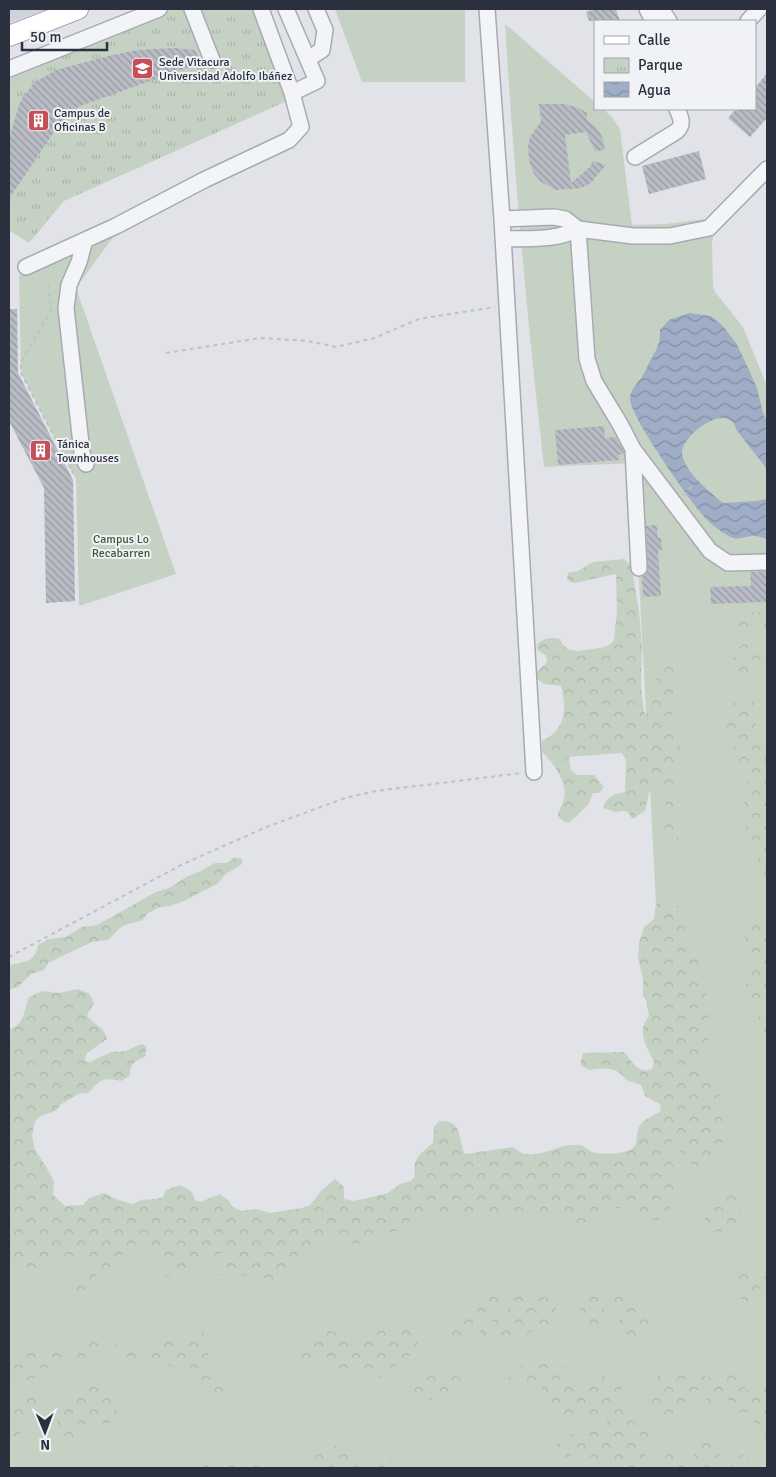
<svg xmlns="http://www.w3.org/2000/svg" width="776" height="1477" font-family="Signika,sans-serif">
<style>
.built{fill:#cfd2da}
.green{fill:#c5d2c3}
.forest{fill:url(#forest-crowns)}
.park{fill:url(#park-tufts)}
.water{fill:url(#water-waves)}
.building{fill:url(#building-back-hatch)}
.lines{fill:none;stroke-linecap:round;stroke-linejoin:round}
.minor-casing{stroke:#a7aab3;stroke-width:18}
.major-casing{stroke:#a1a7b3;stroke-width:22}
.path{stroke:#bfc1c7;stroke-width:2;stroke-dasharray:4 4;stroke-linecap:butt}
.minor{stroke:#f3f4f7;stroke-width:15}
.major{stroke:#fff;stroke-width:20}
.labels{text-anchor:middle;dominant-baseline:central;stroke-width:4;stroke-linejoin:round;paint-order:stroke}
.poi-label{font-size:12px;fill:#2b303f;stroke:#f0f2f6;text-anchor:start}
.park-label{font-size:12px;fill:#3c5a39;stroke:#f0f2f6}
</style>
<defs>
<pattern id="forest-crowns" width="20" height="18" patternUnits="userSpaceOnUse" patternTransform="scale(1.25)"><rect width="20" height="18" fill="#c5d2c3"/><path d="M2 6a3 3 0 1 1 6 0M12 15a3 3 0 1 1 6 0" fill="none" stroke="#a9b5a9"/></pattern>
<pattern id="park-tufts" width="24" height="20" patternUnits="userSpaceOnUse" patternTransform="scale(1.25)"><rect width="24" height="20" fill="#c5d2c3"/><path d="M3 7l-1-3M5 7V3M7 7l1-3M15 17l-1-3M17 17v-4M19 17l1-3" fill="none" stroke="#a9b5a9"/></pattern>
<pattern id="water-waves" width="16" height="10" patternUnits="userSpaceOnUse" patternTransform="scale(1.25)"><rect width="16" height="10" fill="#9faec6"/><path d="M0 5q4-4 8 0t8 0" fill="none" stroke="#828ea2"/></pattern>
<pattern id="building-back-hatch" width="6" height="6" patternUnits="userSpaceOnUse" patternTransform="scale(1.25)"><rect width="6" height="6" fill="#b9bcc5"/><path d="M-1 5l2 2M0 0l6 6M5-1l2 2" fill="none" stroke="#9799a1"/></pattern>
</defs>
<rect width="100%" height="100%" fill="#e1e3e9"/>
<path class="built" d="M9,9H46L9,23Z"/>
<path class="green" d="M335,9H465V82H362Z
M505,24L595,102V109H603L612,117L620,129L632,225L665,224L714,218L717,225L712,242L713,286L715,292L743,327L767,386V1468H9V1251L663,1156L656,904L633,463L544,467C527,320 514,172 505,24Z
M114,236L76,288L176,574L79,606L76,479L21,373L19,276Z"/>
<path class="forest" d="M624,559L631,565L639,611L642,647L641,686L644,712L647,715L652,704L656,679L662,668L669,666L679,673C679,684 671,697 668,709L672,713V728C674,730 677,731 678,733C686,744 674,780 670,792L677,799L674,816L678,831V840L671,844L663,843C656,832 665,822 666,811C666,804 664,797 662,790L651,785L645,811L632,819L629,813L624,811L615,812L603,808C606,796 614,794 625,792L626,760L622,753L569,757L571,770L577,775H594L604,787L599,793H593L588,805L569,823L563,821L558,815C559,809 562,805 564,799C568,783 553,762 542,752V741C566,729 567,710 561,686L544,684L534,677L537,672L547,662L546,655L537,650V644C544,638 551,637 560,639L563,645L569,650L578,651L600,648L610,645L614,640L617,611L616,574L574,583L567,580L568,573L578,571L593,562Z
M747,612L767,613V627C753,627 745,631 732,626L731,619L739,614Z
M753,640L760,643L762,659C754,665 751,673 744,679L731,676L728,667L739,647Z
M745,697H751L759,707L753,719L759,730L761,743L767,753V782L764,784L767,790V883L763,881L758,872V853L754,841L747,835L746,827L747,810L741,794C746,780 756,778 735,768C733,747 737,739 723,721L727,707Z
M235,857L242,859V864L226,874L217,884L184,901L170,906L160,907L148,913L143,920L122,926L108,940L92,942L75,950L48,963L44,970L31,974L18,987L9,990V965C24,962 35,963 38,945L49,939L65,937L82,927L97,925L156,892L169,888L188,876L199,872L215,863H227Z
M669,898L682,909L685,918L686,934L698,961L703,990L709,999L708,1043L699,1057L700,1068C714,1077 708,1077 715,1090C718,1094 722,1098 725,1103C738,1128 718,1143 713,1167L708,1170L692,1165L687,1156L680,1153L675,1141L671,1142L674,1178L679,1190L677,1195L669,1205L670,1217L654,1221L646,1220L628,1208L622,1207L607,1212L592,1221L568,1225L554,1213H524L504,1215L499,1213L470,1216H460L452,1213L437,1214L425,1222H409L396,1231L371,1236L364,1242L355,1244L340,1240H331L308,1248L285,1278L268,1280L260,1275L231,1276L205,1274L220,1265L227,1264L233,1260L224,1252L202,1260L193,1271L180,1272L159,1278L155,1286L145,1289L150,1279L165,1269V1257C150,1240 132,1250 114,1259L111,1267C97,1273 93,1274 90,1290L74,1291L73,1285L86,1273L88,1268L85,1258L74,1257L52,1264L45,1275C30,1268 22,1268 10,1256L9,1029C25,1025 24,1010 29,997L42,991L59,993L78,989L90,994L94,1003L87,1015C93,1025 105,1027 107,1039L87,1053L85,1060L90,1062L111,1052L126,1051L141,1044L146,1046V1056C136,1061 129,1063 130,1076L121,1081C102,1077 101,1080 88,1093L78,1094L60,1105L57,1110L41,1116L35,1121L32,1136L35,1149L51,1175L54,1182L53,1195L65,1206L83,1205L89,1198L104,1193L118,1200L133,1204C144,1197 152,1201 163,1197L166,1190L180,1185L192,1192L195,1200L200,1202L220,1194L229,1201L232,1206L241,1211L256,1209L270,1213L302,1208L310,1205L321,1191L335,1179L344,1187V1199L354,1201L388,1193L400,1184L411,1181L415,1176C412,1158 420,1154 433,1143L434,1127L439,1121C464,1120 457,1138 465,1154L513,1147C517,1149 521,1154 526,1154C544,1157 560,1143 579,1145C584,1145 587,1149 592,1152C599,1155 623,1154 630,1150C640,1145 635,1135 639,1127C642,1119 654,1116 661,1111L660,1104L645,1096L641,1085L626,1080C617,1066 604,1068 589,1070L581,1065V1060L583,1053L624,1052C632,1061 638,1075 652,1069L654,1062C646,1045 636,1032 649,1016L646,1000L643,996V979L638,957L639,943L644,927L654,919L656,904Z
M756,920L767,931V1004L764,998H750L745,988L752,959L743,933L747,922Z
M767,1013V1038L757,1036L754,1025L758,1017Z
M731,1188L741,1198L739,1227L736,1231L711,1232L706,1226L705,1215L717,1206L725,1191Z
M767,1267V1288L753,1289L750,1297L754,1304L752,1314L742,1310C742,1294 739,1295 735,1282L739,1274L753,1272Z
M486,1291L497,1294L501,1302L496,1305L492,1311L480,1319L475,1328L464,1336L457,1337L446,1334L457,1313L471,1304L480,1294Z
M618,1291L633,1292L638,1298L639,1307L649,1318L650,1325L637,1336L623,1335L619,1327V1313L614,1300Z
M589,1292L603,1296C610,1333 586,1336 579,1303L582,1296Z
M523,1294C537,1294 547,1295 556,1307L555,1318L552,1326C537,1330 533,1327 522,1341H497L479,1338V1332L491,1324L494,1319L507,1311L515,1297Z
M391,1324C405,1327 412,1331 418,1344L414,1353L397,1363L389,1373L372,1380L348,1374L326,1364L304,1366C298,1359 293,1350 300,1342C310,1331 326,1328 339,1333C344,1334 349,1337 354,1337C365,1336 382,1329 391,1324Z
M192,1331L204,1333L211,1346L208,1354L201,1364C205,1380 210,1376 221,1383C224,1385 226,1390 228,1393L227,1397L215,1402L208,1398L202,1384L169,1365H145L114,1352L93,1354L78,1365L67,1362L57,1361L51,1364L46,1370L26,1384L9,1377V1359L14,1361L20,1359L23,1353H29L45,1347L64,1351L87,1342L96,1341L108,1342L126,1348H143L147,1346H158L171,1336L186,1335Z
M550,1361L566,1367L567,1372L578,1386H589L593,1374L603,1373L610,1386L618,1382L622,1389L615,1399L634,1404L637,1412V1420C644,1426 655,1424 663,1428L666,1434L657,1441L646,1447L644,1460L648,1468H610L604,1463H596L586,1453C572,1452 562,1462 548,1460V1453C554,1449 558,1443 563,1438C570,1432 593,1430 603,1429L608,1423L604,1417H599L588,1421L574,1419L555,1421L548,1414L549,1400L543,1393L542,1388L529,1381L513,1383L506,1381L516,1369L523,1366H537Z
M424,1367C437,1367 450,1372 461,1379L464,1385L459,1391L451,1390L431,1400L411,1392L408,1383L415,1370Z
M663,1372C676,1372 697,1368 707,1378L720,1374L733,1375L747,1390L760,1383L767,1386V1437L757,1426L748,1412H741L735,1415L730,1414L731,1404L727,1397C717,1400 716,1405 715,1414L709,1416L702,1407L709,1394C702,1389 693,1387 690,1399L679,1406V1413L670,1419C662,1411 652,1410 646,1402L659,1373Z
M96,1382L103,1383C110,1389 111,1392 113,1401C114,1408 119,1415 122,1422C109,1424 97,1422 84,1425L74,1442L66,1443L56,1442L51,1431L71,1399L87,1391Z
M42,1391L50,1392L52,1399L49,1406C29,1408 27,1412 25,1430L15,1437L9,1430V1412C13,1409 15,1402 18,1399C25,1394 35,1392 42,1391Z
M705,1441C720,1445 735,1451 748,1458L750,1465L747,1468H732L725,1456L719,1455L712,1462L719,1468H709L703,1466L695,1468H665C661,1459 667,1455 673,1449L681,1451L679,1459L685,1463L692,1460L700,1443Z
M337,1445L345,1448L355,1454V1462L358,1466L365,1465C375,1454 388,1457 401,1459L400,1468H308C311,1456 326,1449 337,1445Z
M217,1458L239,1463H263L265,1468H195Z"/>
<path class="park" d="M172,9H253L287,101L64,201L29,243L9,230V72Z"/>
<path class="water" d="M689,313L711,316L723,326L736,343L744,359L757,388L763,413L767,422V469C757,456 746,443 736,429C735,426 733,421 730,420C714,410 681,439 682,453C684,472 710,492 723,503L757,501L767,499V539C764,538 760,537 756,536C744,535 739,543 727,535C720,531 712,525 706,519C692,504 628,414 630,398C631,388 638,383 643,375C646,371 647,366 650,361C657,349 660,345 660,330L669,320Z"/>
<path class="building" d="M596,9H616L620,21H589L586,12Z
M175,48L195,50L199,58L198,64L80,106L73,111L60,123L9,199V139L18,108L22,98L35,82L56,70L108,56L137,50Z
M767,73V118L750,137L728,118L736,109H755V88Z
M539,104H563L577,107L587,113V120L599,130L603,140L605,150L595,151L586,132L565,135L571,183L590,167L593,161L606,165L590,184L581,188L556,190L541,182L534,174L529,160L528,146L530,137L541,121Z
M699,151L706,179L649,194L642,166Z
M9,309H17L18,373L73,480L75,601L46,603L44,488L9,421Z
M604,426L605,438L616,437L624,452V454L618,455L619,460L558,465L555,430Z
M657,525L658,538H661L662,550H658L661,596L643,597L642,577L647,573L648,568L646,526Z
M767,571V602L711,604L710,587L751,586L750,572Z"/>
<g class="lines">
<defs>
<path id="minor" d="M192,9L212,60
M286,9L317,81L292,93
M487,9L502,219L534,772
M647,9L653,21
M661,9L669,21
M748,21L759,9
M308,59L322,50L325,30L316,9
M9,69L159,9
M635,157L677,131C684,124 681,118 677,109
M502,219L554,217L565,219L578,229L633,236H670L694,231L709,228L767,169
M578,229L587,359L594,381L600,391L620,424L633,449L710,551L728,563L767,562
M503,239C530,238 555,241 578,229
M85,240L79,262L69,285L66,308L82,453L86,464
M26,267L116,226L204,180L289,140L301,127L292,93L261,9
M633,449L639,568"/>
<path id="major" d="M9,36L78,9"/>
</defs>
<use href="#minor" class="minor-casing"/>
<use href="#major" class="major-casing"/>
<path class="path" d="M48,285L51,310L21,362V373L73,473L72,468
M166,353L260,338L308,341L336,347L374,338L419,319L495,307
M684,496L692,486
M9,957L183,864L269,826L345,798L376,791L522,773"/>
<use href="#minor" class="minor"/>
<use href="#major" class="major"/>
</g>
<defs>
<symbol id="university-square" viewBox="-11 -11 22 22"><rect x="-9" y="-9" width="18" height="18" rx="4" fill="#c44f56" stroke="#f0f2f6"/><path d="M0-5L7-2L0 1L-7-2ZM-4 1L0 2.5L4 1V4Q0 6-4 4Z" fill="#fff"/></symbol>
<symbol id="building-square" viewBox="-11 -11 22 22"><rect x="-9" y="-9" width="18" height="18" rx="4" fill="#c44f56" stroke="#f0f2f6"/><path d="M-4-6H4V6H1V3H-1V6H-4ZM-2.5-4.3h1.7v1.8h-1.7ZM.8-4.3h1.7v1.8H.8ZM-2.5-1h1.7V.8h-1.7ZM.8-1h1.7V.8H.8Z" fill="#fff"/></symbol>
</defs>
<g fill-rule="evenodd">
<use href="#university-square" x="130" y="56" width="25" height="25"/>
<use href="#building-square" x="26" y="108" width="25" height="25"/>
<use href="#building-square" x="28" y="438" width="25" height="25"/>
</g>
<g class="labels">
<g class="poi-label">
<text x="159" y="62">Sede Vitacura<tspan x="159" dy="14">Universidad Adolfo Ibáñez</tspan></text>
<text x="54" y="113">Campus de<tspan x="54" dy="14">Oficinas B</tspan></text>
<text x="57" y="444">Tánica<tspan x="57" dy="14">Townhouses</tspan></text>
</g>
<g class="park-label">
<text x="121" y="539">Campus Lo<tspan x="121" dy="14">Recabarren</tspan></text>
</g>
</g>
<rect width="776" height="1477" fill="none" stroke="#2b303f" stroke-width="20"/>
<rect x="594" y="20" width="162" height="90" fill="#f0f2f6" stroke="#a1a4ad"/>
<rect x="604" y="36" width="25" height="8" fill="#ffffff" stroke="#a1a4ad"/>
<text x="638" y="45" font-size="15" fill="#2b303f">Calle</text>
<rect x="604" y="58" width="25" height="15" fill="url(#park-tufts)" stroke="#a1a4ad"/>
<text x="638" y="70" font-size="15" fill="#2b303f">Parque</text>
<rect x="604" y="82" width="25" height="15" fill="url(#water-waves)" stroke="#a1a4ad"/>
<text x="638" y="95" font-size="15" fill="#2b303f">Agua</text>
<g transform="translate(45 1432) rotate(179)" stroke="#f0f2f6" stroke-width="4" paint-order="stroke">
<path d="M0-4L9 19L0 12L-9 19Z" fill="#2b303f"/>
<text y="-8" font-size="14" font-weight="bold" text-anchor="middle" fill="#2b303f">N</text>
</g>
<path d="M22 42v8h85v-8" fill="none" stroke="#2b303f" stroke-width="2.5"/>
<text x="30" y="42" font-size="15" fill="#2b303f" stroke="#f0f2f6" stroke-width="4" paint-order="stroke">50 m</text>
</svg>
